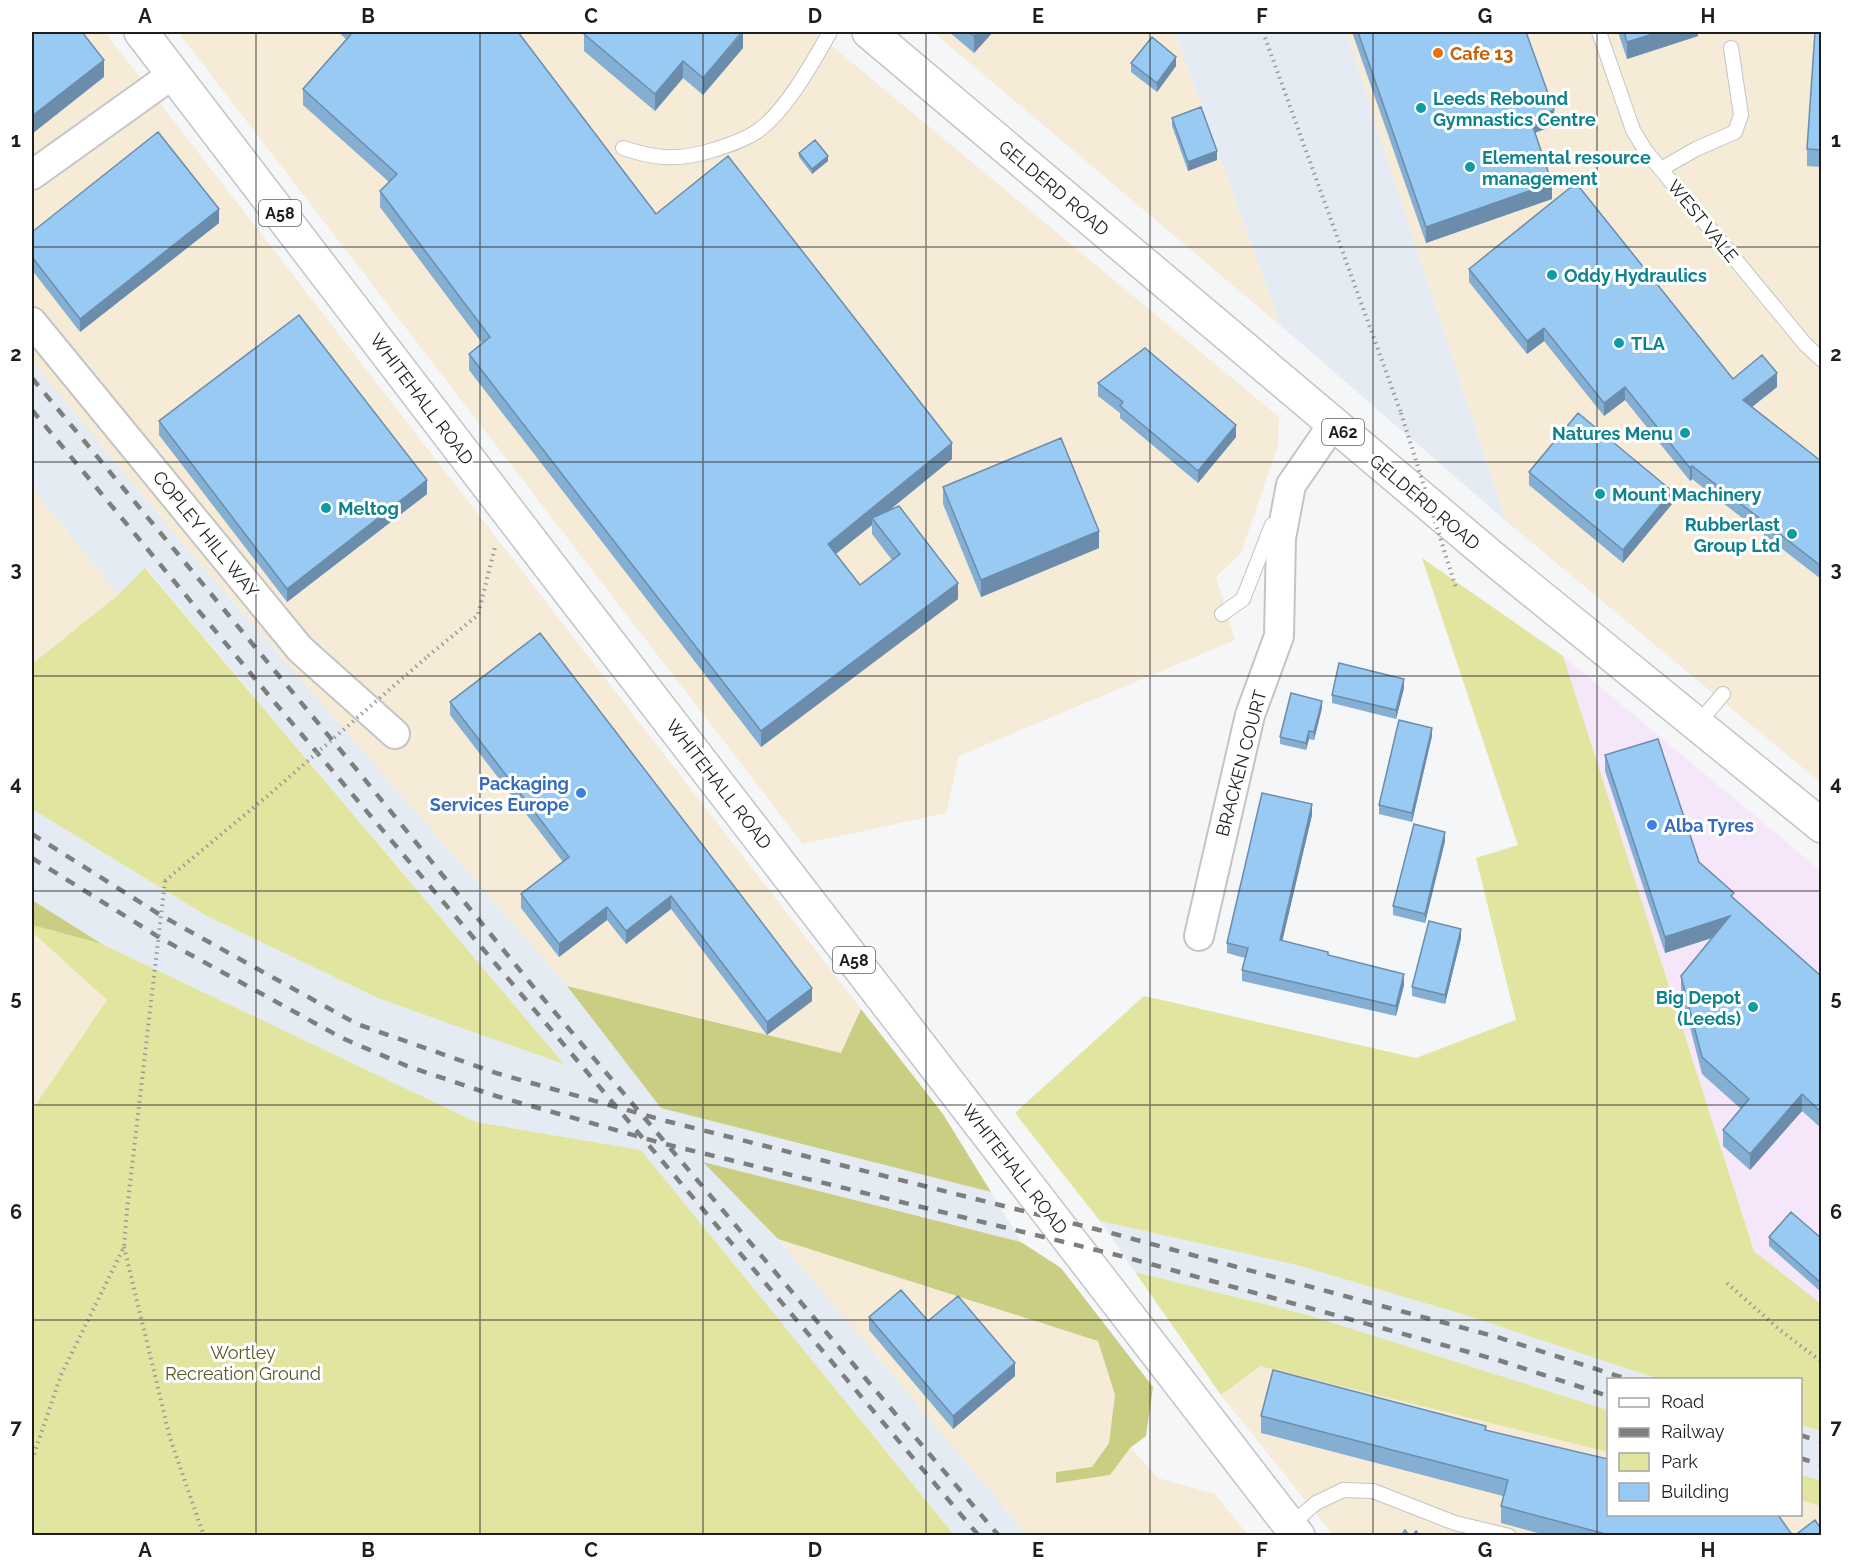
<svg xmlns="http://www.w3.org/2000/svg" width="1853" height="1567" font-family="Raleway,sans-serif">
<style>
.commercial{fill:#f5e6f9}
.industrial{fill:#f5ebd6}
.built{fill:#e4ebf2}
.green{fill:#e1e5a0}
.forest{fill:#c9ce82}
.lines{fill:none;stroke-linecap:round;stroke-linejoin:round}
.service-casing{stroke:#c3c4c5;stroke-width:16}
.minor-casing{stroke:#c3c4c5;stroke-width:32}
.primary-casing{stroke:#c3c4c5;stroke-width:36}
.path{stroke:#989999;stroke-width:4;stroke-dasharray:1.5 4.5;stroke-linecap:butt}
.service{stroke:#fff;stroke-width:14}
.minor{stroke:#fff;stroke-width:28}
.primary{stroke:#fff;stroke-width:33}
.rail{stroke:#7d7e7e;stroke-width:4.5;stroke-dasharray:10 10;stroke-linecap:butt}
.path-bridge{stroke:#989999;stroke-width:4;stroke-dasharray:1.5 4.5;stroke-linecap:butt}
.wall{fill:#84aed2;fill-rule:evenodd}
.shaded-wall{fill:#6b8dab}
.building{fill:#99caf4;stroke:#6b8dab;stroke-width:1.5}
.grid{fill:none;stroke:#1e1e1e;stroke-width:1.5;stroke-opacity:0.55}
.food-dot{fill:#e8710a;stroke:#fff;stroke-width:2}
.culture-dot{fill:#0f9aa8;stroke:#fff;stroke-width:2}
.shop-dot{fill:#3f7fe0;stroke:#fff;stroke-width:2}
.labels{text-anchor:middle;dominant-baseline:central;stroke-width:6;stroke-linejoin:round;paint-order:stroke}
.shield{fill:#fff;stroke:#626262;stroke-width:1.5}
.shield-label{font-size:16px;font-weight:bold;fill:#1e1e1e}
.food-label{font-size:18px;font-weight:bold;fill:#c56008;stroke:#fff;text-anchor:start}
.culture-label{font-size:18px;font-weight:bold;fill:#0d838f;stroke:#fff;text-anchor:start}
.street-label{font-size:18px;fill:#1e1e1e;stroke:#fff}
.shop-label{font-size:18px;font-weight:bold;fill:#366cbe;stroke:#fff;text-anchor:end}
.park-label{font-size:18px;fill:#585a23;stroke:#fff}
.neatline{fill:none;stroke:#1e1e1e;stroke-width:2}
.grid-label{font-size:20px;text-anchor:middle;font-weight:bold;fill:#1e1e1e}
</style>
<rect width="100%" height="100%" fill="#f5f6f7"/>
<path class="commercial" d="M1563,656L1821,871V1304L1754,1251Z"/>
<path class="industrial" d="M32,32H105L861,1009L841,1054L567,986L177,537L32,361Z
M178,32H815L1279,417L1278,445L1241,553L1216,577L1235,640L959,756L946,813L803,844Z
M933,32H1175L1281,326Z
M1346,32H1821V783L1506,521Z
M32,487L118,595L32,664Z
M32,932L107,1000L32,1110Z
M778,1239L1098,1341L1115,1395L1109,1443L1092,1467L1056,1472L1110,1475L1130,1447L1158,1478L1215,1494L1248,1535H1027Z
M1260,1365L1608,1452V1514H1800L1801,1500L1821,1506V1535H1333L1221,1395Z"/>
<path class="built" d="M1175,32H1346L1506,521L1281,326Z
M32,361L177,537L567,986L661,1108L991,1192L1021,1242L704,1163L778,1239L1027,1535H954L641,1150L476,1122L102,944L32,900V809L207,916L380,999L563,1063L146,568L118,595L32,487Z
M1100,1221L1297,1265L1465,1315L1659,1379L1608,1380V1410L1308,1315L1135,1272Z
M1800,1425L1821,1431V1481L1801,1474Z"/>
<path class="green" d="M1422,558L1563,656L1754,1251L1821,1304V1431L1801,1425L1800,1380L1659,1379L1465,1315L1297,1265L1100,1221L1015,1113L1144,996L1416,1058L1516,1020L1476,858L1518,845Z
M145,568L564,1064L380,999L207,916L32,809V664L118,595Z
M32,925L102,944L476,1122L641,1150L954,1535H32V1110L107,1000L32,932Z
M1135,1272L1308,1315L1608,1410V1452L1260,1366L1221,1395Z
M1800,1474L1821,1481V1506L1801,1500Z"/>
<path class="forest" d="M32,900L102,944L32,925Z
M567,986L841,1053L861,1009L943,1114L991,1192L661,1108Z
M703,1162L1021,1242L1061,1268L1153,1387L1146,1436L1130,1448L1110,1475L1056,1483V1472L1092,1467L1109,1443L1115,1395L1098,1341L778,1239Z"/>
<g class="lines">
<defs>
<path id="service" d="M1599,32L1633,130L1645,150L1805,344L1822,360
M623,148C656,159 679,161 713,150C728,145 743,141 756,132C785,113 813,62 830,32
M1661,169L1696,149L1735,132L1741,115L1731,48
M1222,614L1243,599L1272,525
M1697,725L1723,694
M1290,1525L1316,1503L1343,1490L1373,1491L1455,1523L1509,1536"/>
<path id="minor" d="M32,175L173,74
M32,322L300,649L395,734
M1199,936L1250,715L1279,636L1281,538L1291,485L1333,424"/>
<path id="primary" d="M141,32L546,561L1298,1536
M869,32L1495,560L1822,826"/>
</defs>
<use href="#service" class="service-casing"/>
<use href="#minor" class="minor-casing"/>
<use href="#primary" class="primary-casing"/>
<path class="path" d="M1263,32L1401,413
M428,656L478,615L495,547L494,545
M165,881L271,793
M124,1247L170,1438L204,1536
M1727,1283L1780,1330L1822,1362
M32,1460L61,1375L124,1247L127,1210"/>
<use href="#service" class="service"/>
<use href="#minor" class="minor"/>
<use href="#primary" class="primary"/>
<path class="rail" d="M32,378L357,770L536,990L999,1536
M32,410L276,704L979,1536
M32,834L162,916L357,1024L496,1073L666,1121L1107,1232L1497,1337L1630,1380
M32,858L162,939L342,1038L407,1066L496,1096L665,1144L1125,1257L1501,1361L1608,1396
M1800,1435L1822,1442
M1800,1458L1822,1465"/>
<path class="path-bridge" d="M1401,413L1456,588
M271,793L428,656
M127,1210L165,881"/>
</g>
<path class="wall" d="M338,32H518L656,214L952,459L889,510L958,599L761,747L469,370V354L482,343L380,207V191L389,182L303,105V89L346,39ZM872,525V534L892,560L860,585L836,554Z
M949,32H993L974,53Z
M1352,32H1526L1554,126L1535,133L1552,199L1426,243Z
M1618,32H1698V36L1627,59Z
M1821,32V167L1807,166V149Z
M584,34L743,48L703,95L683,78L655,111L584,51Z
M1131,63L1176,66L1157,92L1131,72Z
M1172,118L1217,160L1188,171L1172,126Z
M799,153L828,161L812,174L799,157Z
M219,223L80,332L32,270V232Z
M1469,269L1733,379L1777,387L1752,407L1821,461V579L1692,479L1690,481L1625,400L1604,416L1544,341L1527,354L1469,282Z
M1098,383L1236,437L1198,483L1120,418V413L1098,396Z
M159,421L427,494L287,602L159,435Z
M1529,472L1672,504L1623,563L1529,485Z
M943,487L1099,548L981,597L943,504Z
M1404,688L1396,719L1332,703V695Z
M450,702L812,1001L767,1035L671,909L626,944L607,920L559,957L521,908V894L563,862L450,715Z
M1322,708L1314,740L1309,739L1306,750L1280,744V737Z
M1432,736L1412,822L1379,814V805Z
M1605,755L1699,862L1734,899L1821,976V1128L1802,1111L1750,1170L1723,1146V1130L1741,1109L1702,1074L1681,992V976L1712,938L1665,953L1605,771Z
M1312,815L1282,941L1328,956L1404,985L1396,1016L1242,981V970L1245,958L1227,953V943Z
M1445,841L1425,923L1393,915V906Z
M1461,938L1445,1004L1412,996V987Z
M1769,1237L1821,1238V1292L1769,1246Z
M869,1317L928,1321L1015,1376L953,1429L869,1330Z
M1261,1416L1486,1430L1793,1536H1549L1501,1523V1506L1503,1496L1261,1433Z"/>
<path class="shaded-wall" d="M743,32V48L703,95V78Z
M978,32H993L974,53V36Z
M1659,32H1698V36L1627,59V42Z
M1176,57V66L1157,92V83Z
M104,60V77L32,134V116Z
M683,61V78L655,111V94Z
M1554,110V126L1530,134V118Z
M1217,151V160L1188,171V162Z
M828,156V161L812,174V169Z
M1552,183V199L1426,243V227Z
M219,209V223L80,332V319Z
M1544,328V341L1527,354V341Z
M1777,373V387L1743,414V400Z
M1625,387V400L1604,416V403Z
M1236,425V437L1198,483V471Z
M952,443V459L875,522L872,518V525L828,560V544Z
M1692,466V479L1690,481V468Z
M427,480V494L287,602V589Z
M1672,491V504L1623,563V550Z
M1099,531V548L981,597V580Z
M958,583V599L761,747V731Z
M1404,679V688L1396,719V710Z
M1322,701V708L1314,740V732Z
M1432,728V736L1412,822V813Z
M1309,731V739L1306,750V743Z
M1312,804V815L1280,951V940Z
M1445,832V841L1425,923V914Z
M671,896V909L626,944V931Z
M607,907V920L559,957V944Z
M1730,916V932L1665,953V937Z
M1461,929V938L1445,1004V995Z
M1404,974V985L1396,1016V1006Z
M812,988V1001L767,1035V1022Z
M1802,1094V1111L1750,1170V1154Z
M1015,1363V1376L953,1429V1416Z"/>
<path class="building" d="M32,32H82L104,60L32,116Z
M353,32H518L656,214L728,156L952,443L828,544L860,585L900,554L872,518L899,506L958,583L761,731L469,354L490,337L380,191L397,174L303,89Z
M586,32H742L703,78L683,61L655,94L584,34Z
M969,32H978L974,36Z
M1358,32H1526L1554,110L1530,118L1552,183L1426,227Z
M1624,32H1659L1627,42Z
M1815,32H1821V150L1807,149Z
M1152,37L1176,57L1157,83L1131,63Z
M1201,107L1217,151L1188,162L1172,118Z
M158,132L219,209L80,319L32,257V232Z
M815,140L828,156L812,169L799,153Z
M1576,183L1733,379L1762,355L1777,373L1743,400L1821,461V566L1692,466L1690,468L1625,387L1604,403L1544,328L1527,341L1469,269Z
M299,315L427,480L287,589L159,421Z
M1145,348L1236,425L1198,471L1120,406L1123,402L1098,383Z
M1578,413L1672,491L1623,550L1529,472Z
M1061,438L1099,531L981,580L943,487Z
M540,633L812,988L767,1022L671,896L626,931L607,907L559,944L521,894L569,857L450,702Z
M1339,663L1404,679L1396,710L1332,695Z
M1291,693L1322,701L1314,732L1309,731L1306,743L1280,737Z
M1399,720L1432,728L1412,813L1379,805Z
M1658,739L1699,862L1734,893L1731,896L1821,976V1112L1802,1094L1750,1154L1723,1130L1749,1099L1702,1057L1681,976L1730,916L1665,937L1605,755Z
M1262,793L1312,804L1280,940L1328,952V955L1404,974L1396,1006L1242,970L1248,948L1227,943Z
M1414,824L1445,832L1425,914L1393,906Z
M1429,921L1461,929L1445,995L1412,987Z
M1791,1212L1821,1238V1283L1769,1237Z
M901,1290L928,1321L958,1296L1015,1363L953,1416L869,1317Z
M1273,1370L1486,1426L1485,1430L1608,1459V1515H1778L1793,1536H1613L1501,1506L1508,1480L1261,1416Z
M1815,1520L1821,1529V1536H1794Z
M1405,1530L1409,1536H1401Z
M1416,1531L1419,1536H1412Z"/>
<path class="grid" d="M256,32V1536M480,32V1536M703,32V1536M926,32V1536M1150,32V1536M1373,32V1536M1597,32V1536M32,247H1822M32,462H1822M32,676H1822M32,891H1822M32,1105H1822M32,1320H1822"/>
<circle class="food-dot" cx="1438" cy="53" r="6"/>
<g class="culture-dot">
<circle cx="1421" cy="108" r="6"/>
<circle cx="1470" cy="167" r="6"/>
<circle cx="1552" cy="275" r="6"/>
<circle cx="1619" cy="343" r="6"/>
<circle cx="1685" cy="433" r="6"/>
<circle cx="1600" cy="494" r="6"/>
<circle cx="326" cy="508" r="6"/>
<circle cx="1792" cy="534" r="6"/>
<circle cx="1753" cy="1007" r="6"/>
</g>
<g class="shop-dot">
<circle cx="581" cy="793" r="6"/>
<circle cx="1652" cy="825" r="6"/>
</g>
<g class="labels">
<g class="shield">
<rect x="259" y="200" width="42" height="26" rx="4.5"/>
<rect x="1322" y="419" width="42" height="26" rx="4.5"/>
<rect x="833" y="947" width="42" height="26" rx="4.5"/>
</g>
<g class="shield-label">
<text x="280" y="213">A58</text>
<text x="1343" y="432">A62</text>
<text x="854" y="960">A58</text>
</g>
<g class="food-label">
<text x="1450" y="53">Cafe 13</text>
</g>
<g class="culture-label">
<text x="1433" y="98">Leeds Rebound<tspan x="1433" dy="21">Gymnastics Centre</tspan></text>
<text x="1482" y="157">Elemental resource<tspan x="1482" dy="21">management</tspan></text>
<text x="1564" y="275">Oddy Hydraulics</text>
<text x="1631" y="343">TLA</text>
<text x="1673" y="433" text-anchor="end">Natures Menu</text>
<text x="1612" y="494">Mount Machinery</text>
<text x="338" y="508">Meltog</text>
<text x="1780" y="524" text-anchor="end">Rubberlast<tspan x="1780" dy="21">Group Ltd</tspan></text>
<text x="1741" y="997" text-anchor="end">Big Depot<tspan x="1741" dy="21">(Leeds)</tspan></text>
</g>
<g class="street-label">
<text transform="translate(1054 188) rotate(40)">GELDERD ROAD</text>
<text transform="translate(1703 221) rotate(51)">WEST VALE</text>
<text transform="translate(422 399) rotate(53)">WHITEHALL ROAD</text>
<text transform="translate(1425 502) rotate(40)">GELDERD ROAD</text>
<text transform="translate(206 534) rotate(51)">COPLEY HILL WAY</text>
<text transform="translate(1241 763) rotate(-75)">BRACKEN COURT</text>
<text transform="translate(719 784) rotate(52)">WHITEHALL ROAD</text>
<text transform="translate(1015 1169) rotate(52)">WHITEHALL ROAD</text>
</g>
<g class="shop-label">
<text x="569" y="783">Packaging<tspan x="569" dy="21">Services Europe</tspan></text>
<text x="1664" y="825" text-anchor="start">Alba Tyres</text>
</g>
<g class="park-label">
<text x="243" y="1352">Wortley<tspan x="243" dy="21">Recreation Ground</tspan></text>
</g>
</g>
<rect width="1853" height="1567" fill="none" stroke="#ffffff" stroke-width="66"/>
<rect x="1607" y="1378" width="195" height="138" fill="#ffffff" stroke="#a5a5a5" stroke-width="1.5"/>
<rect x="1619" y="1398" width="30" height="9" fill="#ffffff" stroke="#a5a5a5" stroke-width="1.5"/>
<text x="1661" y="1408" font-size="18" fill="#1e1e1e">Road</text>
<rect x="1619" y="1428" width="30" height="9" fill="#7d7e7e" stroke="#a5a5a5" stroke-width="1.5"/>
<text x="1661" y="1438" font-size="18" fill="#1e1e1e">Railway</text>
<rect x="1619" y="1453" width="30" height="18" fill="#e1e5a0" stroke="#a5a5a5" stroke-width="1.5"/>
<text x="1661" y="1468" font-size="18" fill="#1e1e1e">Park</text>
<rect x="1619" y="1483" width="30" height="18" fill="#99caf4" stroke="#a5a5a5" stroke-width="1.5"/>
<text x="1661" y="1498" font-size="18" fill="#1e1e1e">Building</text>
<rect x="33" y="33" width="1787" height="1501" class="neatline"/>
<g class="grid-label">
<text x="145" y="23">A</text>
<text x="368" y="23">B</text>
<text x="591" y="23">C</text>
<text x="815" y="23">D</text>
<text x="1038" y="23">E</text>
<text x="1262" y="23">F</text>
<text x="1485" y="23">G</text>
<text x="1708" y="23">H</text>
<text x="16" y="147">1</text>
<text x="1836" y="147">1</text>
<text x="16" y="361">2</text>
<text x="1836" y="361">2</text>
<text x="16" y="576">3</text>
<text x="1836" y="576">3</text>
<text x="16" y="790">4</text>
<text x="1836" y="790">4</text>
<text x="16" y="1005">5</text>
<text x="1836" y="1005">5</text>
<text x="16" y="1219">6</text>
<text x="1836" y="1219">6</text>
<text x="16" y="1434">7</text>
<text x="1836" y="1434">7</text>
<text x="145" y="1557">A</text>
<text x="368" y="1557">B</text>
<text x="591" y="1557">C</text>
<text x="815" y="1557">D</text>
<text x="1038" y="1557">E</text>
<text x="1262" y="1557">F</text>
<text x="1485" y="1557">G</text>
<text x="1708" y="1557">H</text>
</g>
</svg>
